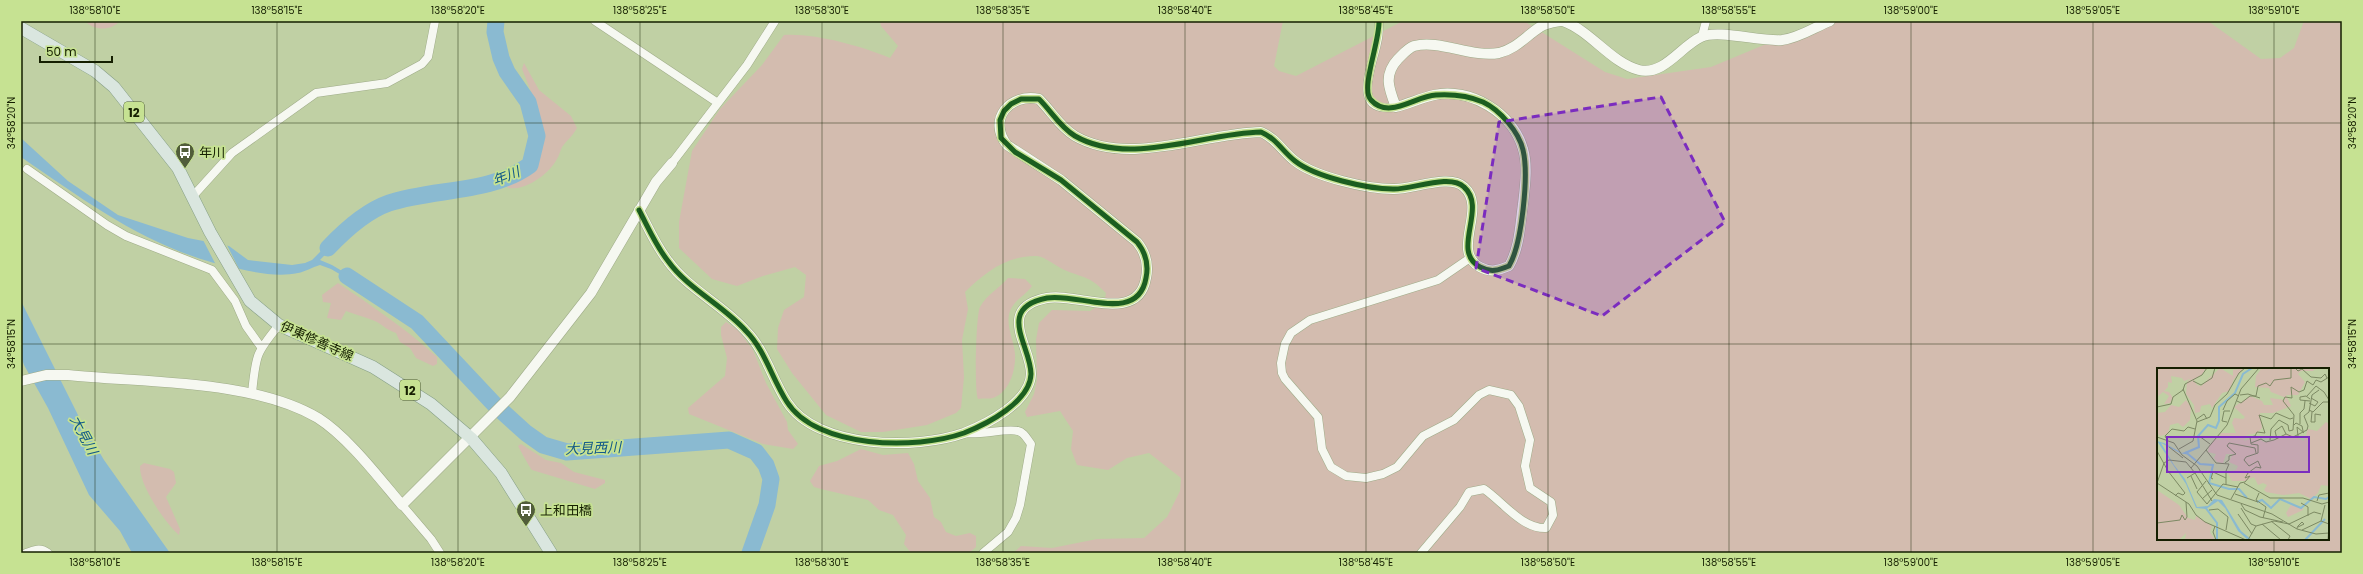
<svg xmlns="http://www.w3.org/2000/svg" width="2363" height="574" font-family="Poppins,'Noto Sans JP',sans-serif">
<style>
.green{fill:#d3bcaf;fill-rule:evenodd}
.water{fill:#8abad1}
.pier{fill:#c0d0a4}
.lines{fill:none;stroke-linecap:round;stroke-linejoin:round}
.river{stroke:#8abad1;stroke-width:17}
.minor-casing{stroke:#9eab88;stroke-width:9}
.tertiary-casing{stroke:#9eab88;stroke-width:11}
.primary-casing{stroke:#869f87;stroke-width:13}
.minor{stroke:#f6f8f1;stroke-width:8}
.tertiary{stroke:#f6f8f1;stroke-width:10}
.primary{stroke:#dae6df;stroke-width:12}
.cycleway-casing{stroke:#c6e292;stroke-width:8}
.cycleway{stroke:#1b5e20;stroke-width:5}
.marked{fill:#7b2cbf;fill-opacity:0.2;stroke:#7b2cbf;stroke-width:3;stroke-dasharray:8 5;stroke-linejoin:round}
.ticks{fill:none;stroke:#151f01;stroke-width:1;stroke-opacity:0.45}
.labels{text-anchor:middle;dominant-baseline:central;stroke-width:3.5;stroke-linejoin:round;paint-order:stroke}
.shield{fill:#c6e292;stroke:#4a5a2c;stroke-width:1}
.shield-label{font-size:12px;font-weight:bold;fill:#151f01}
.poi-label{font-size:13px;fill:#151f01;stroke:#c6e292;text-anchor:start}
.street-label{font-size:13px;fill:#151f01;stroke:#c6e292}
.water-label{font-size:14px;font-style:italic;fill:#125989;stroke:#c6e292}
.inset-river{fill:none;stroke:#8abad1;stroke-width:2}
.inset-road{fill:none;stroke:#7c8963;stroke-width:1}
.view{fill:#7b2cbf;fill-opacity:0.15;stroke:#7b2cbf;stroke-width:2}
.inset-edge{fill:none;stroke:#151f01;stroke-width:2}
.neatline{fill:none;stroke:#151f01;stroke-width:1.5}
.ticks-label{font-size:10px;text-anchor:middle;fill:#151f01}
</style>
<rect width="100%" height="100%" fill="#c0d0a4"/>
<path class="green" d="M85,21H120C111,31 94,31 85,21Z
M880,21H1283L1274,66L1279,71L1296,76L1403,21H1524L1605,72L1627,79L1711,67L1821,21H2208L2261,59L2280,58L2294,48L2304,21H2342V553H1013L1021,546L1052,548L1097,539L1144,538L1167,517L1180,491L1181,478L1149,453L1127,458L1108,470L1077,465L1071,449L1073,431L1060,411L1027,417L1025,412L1034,394L1037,380L1036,340L1039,323L1052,310L1090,311L1104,303L1106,293C1089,276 1087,279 1067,271C1058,268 1046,257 1037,256C1007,255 984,273 965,292L968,309L962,340L964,377L961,408L956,413L927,425L883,432H861L826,415L792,373L777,349L778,328L784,310L804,297L806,275L795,267L763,276L737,286L712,279L679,248V222L692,151L720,109L762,65L784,35C815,33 861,46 890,58L898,46L881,26ZM2158,369H2328V539H2158Z
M524,63L539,90L571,116L577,128C572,137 567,140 562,147C560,151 559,156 557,159C549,174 526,191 508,188L506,184L516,180L534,167L542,151L543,137L532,94L522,69Z
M1008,278L1025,279L1032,286C1025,296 1015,299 1010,311C1005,325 1014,340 1015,354C1016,369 1010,392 993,398C989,399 982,398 978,399C974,391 976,314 980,307C987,294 999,289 1008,278Z
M338,283C372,306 406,329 437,357V364L433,366L416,358L410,348L400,342L396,333C387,330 384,326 377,322C372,319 353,314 346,311L341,320L327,318L331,303L323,302L322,295Z
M726,322L738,330L753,350L766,383L787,422L788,430L798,444L793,449L763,444L689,414L688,408L725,376L727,358L721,335V327Z
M521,444L546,460L561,463L574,472L605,480V483L595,489L532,470C530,468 519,448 518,446Z
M861,449L883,455L908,453L914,464L918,481L930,498L934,517L941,522L946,532L956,536L970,533L976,536V547L969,553H911L904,544L906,535L893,515L879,510L868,500L821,489L814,487L810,481L819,466L837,461Z
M144,463L170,469L174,472L176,483L166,497L180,529L179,535C165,523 139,485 140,466Z"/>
<path class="water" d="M21,138L68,181L118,215L188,238L229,246L248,260L292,265L305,263L312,260L342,230L345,234L320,260L332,265L367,286L365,289L331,269L320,265C312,267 305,272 298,273C279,277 258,273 240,269C153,252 93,206 21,157Z
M21,301L83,425L104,460L170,553H132L120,531L89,495L48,408L24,365L21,356Z"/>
<path class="pier" d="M202,238L226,243L240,271L217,267Z"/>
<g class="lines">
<path class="river" d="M328,248C345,230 366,211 389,203C435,188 490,194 530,165L537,136L528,102L507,72L501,58L495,32L496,21
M347,276L417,322L495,405L526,433L543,445L567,452L729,440L756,452L766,465L771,479L767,505L750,553"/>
<defs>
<path id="minor" d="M595,21L718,103
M1379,21C1379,28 1379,36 1377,43C1373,65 1349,115 1396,107
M1702,36L1706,21
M672,163L747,65L775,21
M27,169L107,225L126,236L212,270L235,301L246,326L261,347
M193,196L232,153L316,93L387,83L422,64L428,57L435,21
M252,393C256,356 255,354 279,325
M965,433C982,435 1006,428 1018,431C1024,432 1027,439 1031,444L1020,505L1016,518L1008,532L983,553
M402,505L431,539L440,553
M26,553C35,550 40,547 48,553
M1421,553L1460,507L1469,492L1484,489C1503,502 1522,529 1546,528L1553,515L1551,502L1530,488L1525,466L1530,440L1519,406L1511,395L1489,390L1479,395L1454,420L1423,436L1397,467L1383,474L1366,478L1346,476L1331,467L1322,449L1318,417L1285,379L1282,373L1281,363L1285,344L1291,333L1310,320L1438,280L1470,258"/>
<path id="tertiary" d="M1563,21C1591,31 1611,63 1639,70C1664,76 1681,46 1701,37C1718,29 1761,42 1782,40C1799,38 1815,27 1830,21
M639,210C648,227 656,246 668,261C688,289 723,305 746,331C765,350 772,379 787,402C817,449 916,450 964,433C987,424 1030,402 1031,374C1031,346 995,308 1047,298C1077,292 1138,325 1146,278C1149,264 1146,253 1137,242L1061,180L1007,145C987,119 1010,93 1039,99C1052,112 1060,127 1075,136C1129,167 1203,133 1261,132C1277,139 1282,151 1295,161C1315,177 1368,189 1393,189C1411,190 1450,173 1464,187C1488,208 1450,251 1480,267C1491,273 1499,270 1509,266C1520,247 1520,224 1523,204C1525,187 1528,165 1523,149C1513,113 1470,87 1434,95C1421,98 1408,104 1396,107C1389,89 1383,75 1398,59C1403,54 1408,48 1414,46C1439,39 1472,58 1499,53C1516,49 1526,36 1540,27C1546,23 1554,22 1560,21
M21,381L46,375H68C143,383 252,379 318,418C348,437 379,478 402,505L510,397L591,293L656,182L672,163"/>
<path id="primary" d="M21,28L95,71L114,87L178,168L210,232L250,301L279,325L373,367L431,404L471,438L501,473L551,553"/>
</defs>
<use href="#minor" class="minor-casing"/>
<use href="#tertiary" class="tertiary-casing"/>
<use href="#primary" class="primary-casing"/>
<use href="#minor" class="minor"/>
<use href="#tertiary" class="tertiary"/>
<use href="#primary" class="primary"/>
<defs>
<path id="cycleway" d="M639,210C648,227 656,246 668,261C688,289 723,305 746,331C765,350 772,379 787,402C817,449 916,450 964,433C987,424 1030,402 1031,374C1031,346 995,308 1047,298C1077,292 1138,325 1146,278C1149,264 1146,253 1137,242L1061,180L1015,152L1001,138L1000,120L1004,111L1011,104L1021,99H1039C1052,112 1060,127 1075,136C1129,167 1203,133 1261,132C1277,139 1282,151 1295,161C1315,177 1368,189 1393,189C1411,190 1450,173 1464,187C1488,208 1450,251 1480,267C1491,273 1499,270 1509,266C1522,244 1529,175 1523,150C1519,132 1500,110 1483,102C1469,96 1452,94 1436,95C1415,96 1389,120 1371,100C1360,89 1380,41 1379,21"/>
</defs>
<use href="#cycleway" class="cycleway-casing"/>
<use href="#cycleway" class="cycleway"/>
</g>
<path class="marked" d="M1661,97L1725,222L1602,316L1476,268L1499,122Z"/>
<path class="ticks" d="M95,21V553M277,21V553M458,21V553M640,21V553M822,21V553M1003,21V553M1185,21V553M1366,21V553M1548,21V553M1729,21V553M1911,21V553M2093,21V553M2274,21V369M21,123H2342M21,344H2342M2274,539V553"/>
<defs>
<symbol id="bus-pin" viewBox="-11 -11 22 30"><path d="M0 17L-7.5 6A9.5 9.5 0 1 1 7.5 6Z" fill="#515d3a" stroke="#c6e292"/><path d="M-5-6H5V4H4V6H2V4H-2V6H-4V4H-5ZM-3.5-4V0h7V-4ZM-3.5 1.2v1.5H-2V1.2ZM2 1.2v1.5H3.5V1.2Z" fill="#fff"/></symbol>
</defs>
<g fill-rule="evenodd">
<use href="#bus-pin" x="174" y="141" width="22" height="30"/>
<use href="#bus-pin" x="515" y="499" width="22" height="30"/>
</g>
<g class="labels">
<g class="shield">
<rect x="124" y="102" width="20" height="20" rx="3"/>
<rect x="400" y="380" width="20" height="20" rx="3"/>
</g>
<g class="shield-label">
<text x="134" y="112">12</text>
<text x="410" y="390">12</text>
</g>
<g class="poi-label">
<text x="199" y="152">年川</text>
<text x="540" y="510">上和田橋</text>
</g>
<g class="street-label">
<text transform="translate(317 341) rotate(24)">伊東修善寺線</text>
</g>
<g class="water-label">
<text transform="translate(506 176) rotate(-22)">年川</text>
<text transform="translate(84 435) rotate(62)">大見川</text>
<text transform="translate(593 448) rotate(-2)">大見西川</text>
</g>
</g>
<g transform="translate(2157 368)">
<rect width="172" height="172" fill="#c0d0a4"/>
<path d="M0,0H49L45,7L37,12L40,17L44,18L63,0L76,8V2L87,0L77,11L72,23L65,25L55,40L53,36L44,38L43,44L38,45L37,37L29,26L30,14L33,11L27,13L25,10L14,8L15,15L11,14V19L7,23L12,24L16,30L13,35L7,36L12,28L6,24L0,29ZM105,0H159L156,3H144L141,6L148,14L141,27H129L134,38L116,45H103L105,60L100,65L90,67L87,73L99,69L107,74L113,73L132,66L147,73L151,61L160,63L169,54L172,56V118L164,117L161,125L154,131L142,125L126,127L109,124L107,122L110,117L106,115L101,117L97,109L88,113H75L70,104L79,102L81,98L72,94L76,86H69L66,95L60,94L57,90L59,86L51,84L52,78L58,71L64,72L63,65H79L75,55L77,50L86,51L88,49L77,39L93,28L105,33L107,37H116L113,30L128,32L127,29L114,24L112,20L98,19L99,8ZM29,32L34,39L33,52L26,59L21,55L13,57L11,66L3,68L0,65V45L8,44L14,37L22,39ZM0,122L22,137L31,150L38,152L39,148L55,158L53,164L58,172H28L29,165L22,172H0ZM134,137L146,140V142L131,149L129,145Z" fill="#d3bcaf"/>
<path d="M0,73L7,75L25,85L31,83L32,87L23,85L4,75L17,97L28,111L40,139L51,138L57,131L65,132L84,163L95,172H91L81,163L68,140L61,133L49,141L39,140L29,116Z" fill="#8abad1"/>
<path class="inset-river" d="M28,85L42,79L41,68L51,57L59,60L62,53V39L78,25L86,6L95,0M31,86L43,96L56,97L52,115L72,121H82L90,130M100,134L105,132L114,140L123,131L144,140L157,129L169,131L172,129M48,139L60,155V172M148,172L168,151"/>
<path class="inset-road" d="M138,0L141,3L145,1L154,9L164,10L168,6L170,10M36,13L44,17L55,10L58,0M83,27L91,26L103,30M99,28L101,18L109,15L113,18L117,12L134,10V0M150,28L159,18L167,24L172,32M80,33L84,35L93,28H99M153,33L143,32V29L149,28L153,31M152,35L158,38L161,34L154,30M0,39L14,36L16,29L26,22L28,16L45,7L50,0M66,42L70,33L78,26L82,28M152,42L156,44L166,34H172M155,44L154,54H158V46L164,47M40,51L47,46L50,51M40,54L53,49L58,37L70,26L82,5L88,0M70,54L65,53L67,43H73M143,56V45L147,41L148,33M137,57L139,55L145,58L146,63M42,68L53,76M141,68L140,59L147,65M0,69L17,75L25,87L40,98L60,127L115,146L140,161L159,166L172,165M9,70L8,68L15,61L27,63L31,59L38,61M120,71L118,63L125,58L129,66L136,69L150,62L151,58L147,48L152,44L155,27L162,22M113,72L114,61L122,52L131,57L132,63L136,62L137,47L126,33L128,29L135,30L134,19L142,24L147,22L150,13L156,17L159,12L164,14L172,9M94,75L104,71L109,74L117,72L129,66M94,76L93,69L98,68L100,64L108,65L102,47L114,51L119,45L133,51L136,50M12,79L26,90M22,81L36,73L40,53L26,21M49,82L59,95L72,96L69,103V117M0,83L11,103L28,125L26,127L21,125L18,128M68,95L72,92V88L79,86L70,78L72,75L98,80L99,85M34,100L70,57L84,21L102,0M34,108L40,121M30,110L38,105L55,133M56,111L54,110L56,104L69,110M49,113L40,124L50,136L66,116L81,119M0,115L32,136L39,147L48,154L89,172M0,115L7,95L12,92L29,94L38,105L43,103M87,115L113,130H146L165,136L172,134M102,125L99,132L109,139L106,150M78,126L101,134M45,131L55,122M74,131L83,115L88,114L93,108L88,110L91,105L99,99L104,100L101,93L92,98L87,92L89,89L101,85V77L94,76M160,133L162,127L172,125M144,135L151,139V148M84,136L88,142L103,149L126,154M84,140L94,156L99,158L117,153L132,156L157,144L164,146M52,142L61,141L71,149L69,162M81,146L95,166M114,153L133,168L131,172M164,153L168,137M0,155L23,152L25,147L28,152L30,149L29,134M105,156L124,172M58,158L56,164L59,172M140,161V160L141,158L145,154L147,156L141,159M145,162L164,153L172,156M91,172L99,158M171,172L172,156"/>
<path class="view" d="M10,69H152V104H10Z"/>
<rect width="172" height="172" class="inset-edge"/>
</g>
<rect width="2363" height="574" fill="none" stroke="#c6e292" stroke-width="44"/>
<path d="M40 56v6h72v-6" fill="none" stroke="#151f01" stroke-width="2"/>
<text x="46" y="56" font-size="12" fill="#151f01" stroke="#c6e292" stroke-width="3" paint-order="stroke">50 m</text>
<rect x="22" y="22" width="2319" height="530" class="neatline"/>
<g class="ticks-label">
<text x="95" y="14">138°58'10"E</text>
<text x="277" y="14">138°58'15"E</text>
<text x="458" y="14">138°58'20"E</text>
<text x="640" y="14">138°58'25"E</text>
<text x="822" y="14">138°58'30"E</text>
<text x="1003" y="14">138°58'35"E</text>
<text x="1185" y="14">138°58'40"E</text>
<text x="1366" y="14">138°58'45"E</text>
<text x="1548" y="14">138°58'50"E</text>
<text x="1729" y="14">138°58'55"E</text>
<text x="1911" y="14">138°59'00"E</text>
<text x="2093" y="14">138°59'05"E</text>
<text x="2274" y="14">138°59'10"E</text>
<text transform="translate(11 123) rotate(-90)" y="4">34°58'20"N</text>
<text transform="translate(2352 123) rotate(-90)" y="4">34°58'20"N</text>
<text transform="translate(11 344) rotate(-90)" y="4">34°58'15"N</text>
<text transform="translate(2352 344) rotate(-90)" y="4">34°58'15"N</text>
<text x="95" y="566">138°58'10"E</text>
<text x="277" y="566">138°58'15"E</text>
<text x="458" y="566">138°58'20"E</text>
<text x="640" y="566">138°58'25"E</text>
<text x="822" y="566">138°58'30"E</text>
<text x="1003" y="566">138°58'35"E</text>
<text x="1185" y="566">138°58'40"E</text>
<text x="1366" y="566">138°58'45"E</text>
<text x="1548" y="566">138°58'50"E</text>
<text x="1729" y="566">138°58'55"E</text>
<text x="1911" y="566">138°59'00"E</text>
<text x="2093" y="566">138°59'05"E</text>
<text x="2274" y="566">138°59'10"E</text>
</g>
</svg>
